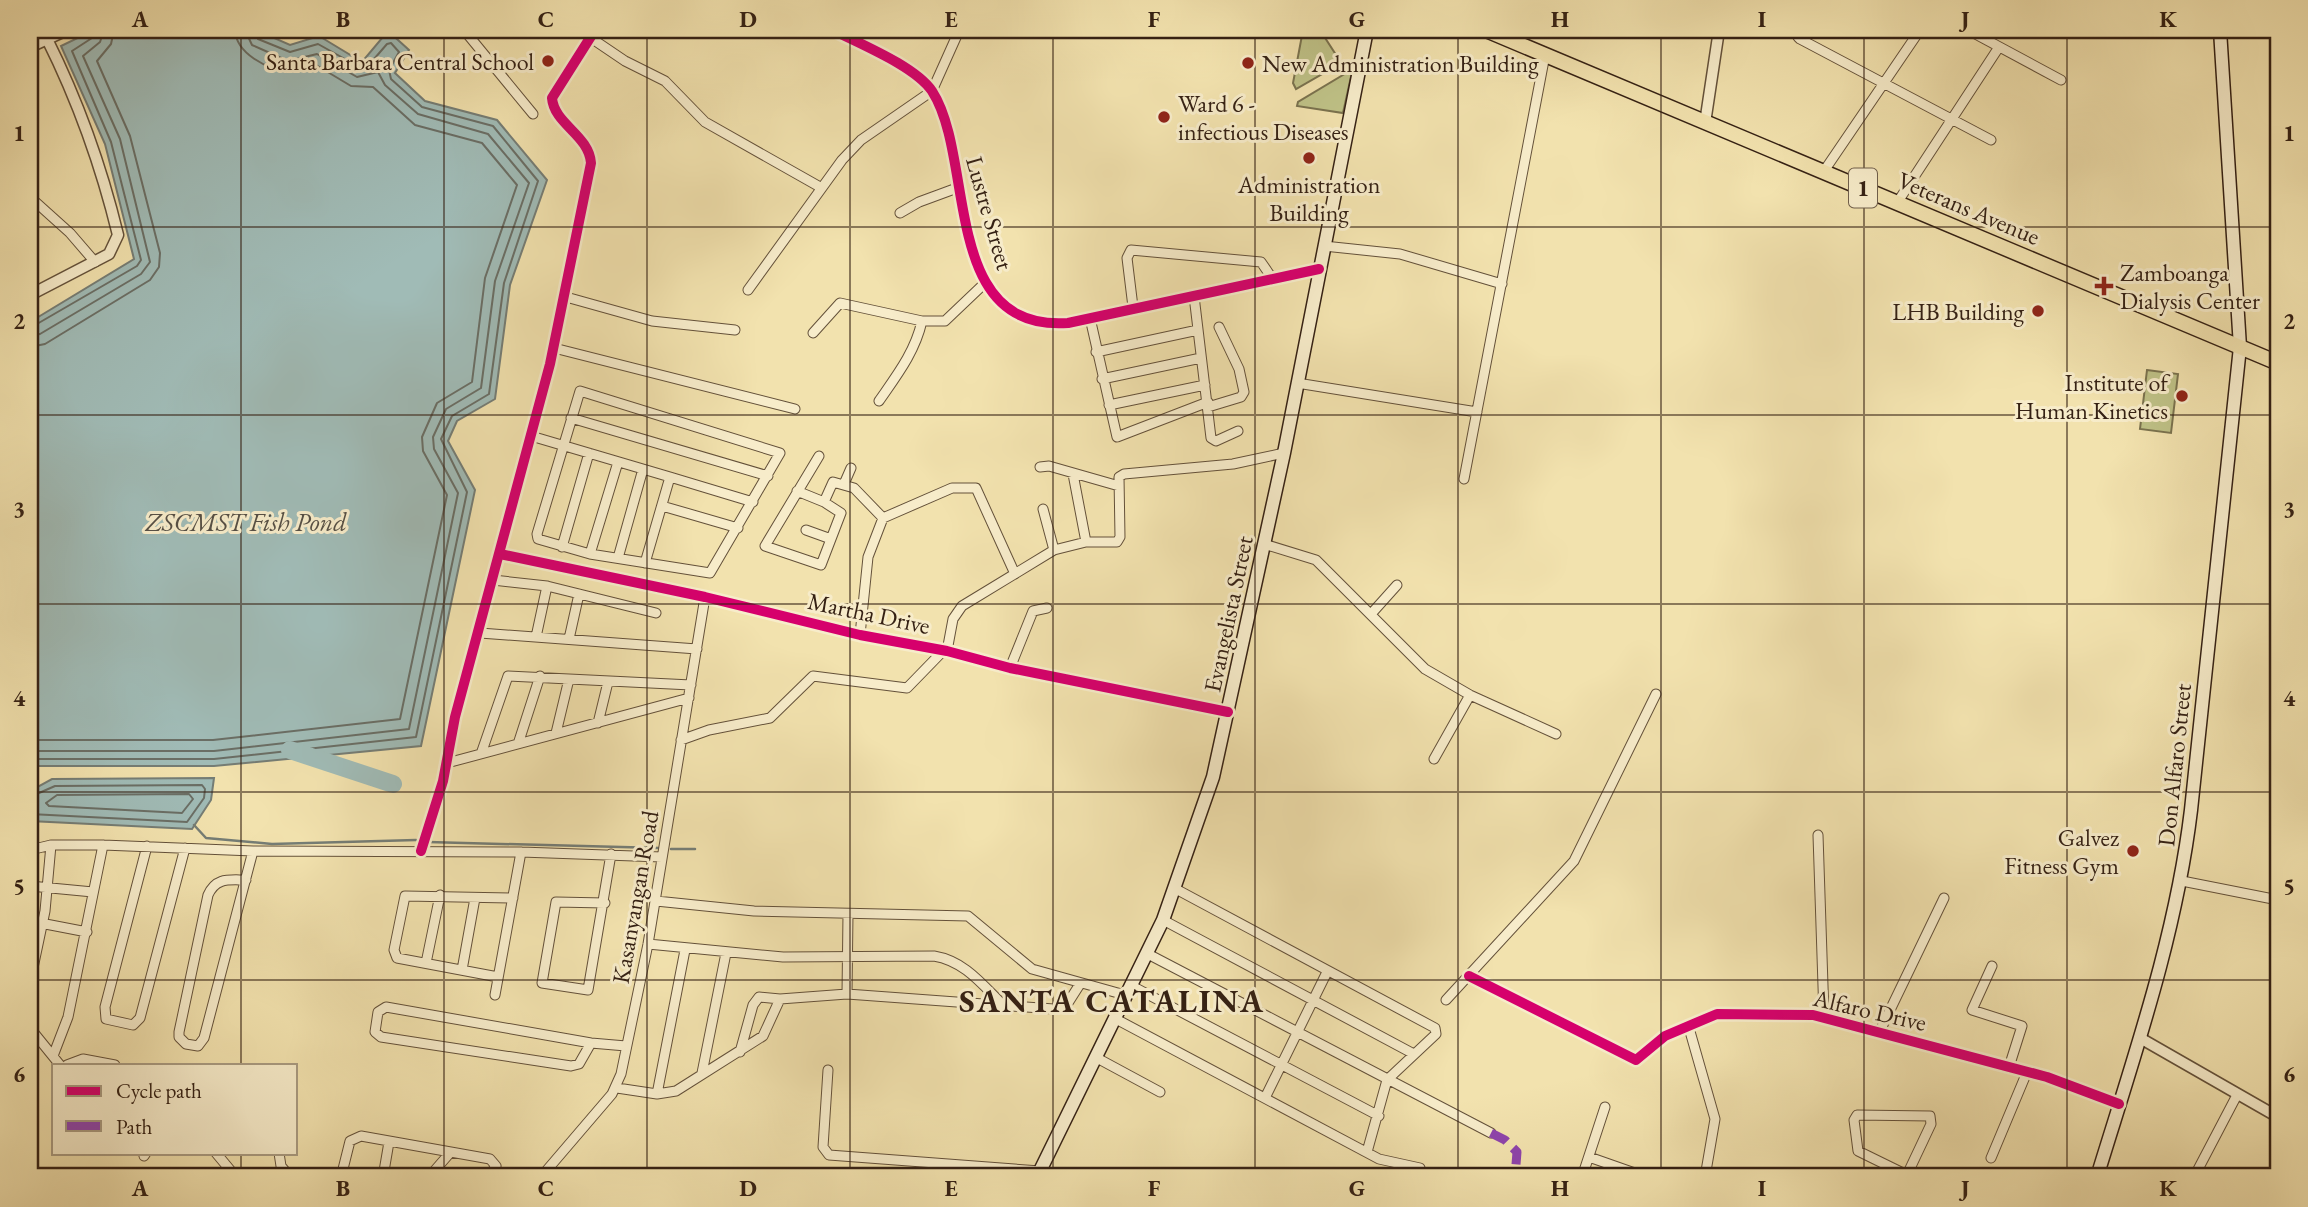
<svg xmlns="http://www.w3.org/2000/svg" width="2308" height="1207" font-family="'EB Garamond',serif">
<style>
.green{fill:#bfc287;stroke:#7a724e;stroke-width:2}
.water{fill:#a0bbb6;stroke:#757d75;stroke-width:2}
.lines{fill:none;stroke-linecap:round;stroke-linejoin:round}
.shore{stroke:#6a6e65;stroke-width:2}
.stream{stroke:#757d75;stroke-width:2.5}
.river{stroke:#a0bbb6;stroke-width:18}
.minor-casing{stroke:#64513a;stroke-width:11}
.tertiary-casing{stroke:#64513a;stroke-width:13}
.secondary-casing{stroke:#352114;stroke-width:15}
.primary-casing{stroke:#352114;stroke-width:17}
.minor{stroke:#f7ecca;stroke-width:9}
.tertiary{stroke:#f7ecca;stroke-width:10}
.secondary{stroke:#f7ecca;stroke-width:12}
.primary{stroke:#f2e2ae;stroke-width:14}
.quiet{stroke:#8e44ad;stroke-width:9;stroke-dasharray:18 9;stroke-linecap:butt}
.cycleway-casing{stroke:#f7ecca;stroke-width:15}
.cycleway{stroke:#d6006c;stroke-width:10}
.grid{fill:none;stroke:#352114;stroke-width:2;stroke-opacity:0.55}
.poi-dot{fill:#8f2418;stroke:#f7ecca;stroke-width:2.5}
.labels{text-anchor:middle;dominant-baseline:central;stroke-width:6;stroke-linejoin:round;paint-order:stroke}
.shield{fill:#f7ecca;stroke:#6f5e4b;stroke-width:2}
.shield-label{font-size:23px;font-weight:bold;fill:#352114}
.poi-label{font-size:24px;fill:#352114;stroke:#f7ecca;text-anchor:end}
.street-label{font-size:24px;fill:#352114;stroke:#f7ecca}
.water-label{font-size:26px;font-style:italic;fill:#554f45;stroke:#f7ecca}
.district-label{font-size:32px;font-weight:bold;letter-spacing:2px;fill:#352114;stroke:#f7ecca}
.neatline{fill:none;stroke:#352114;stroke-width:2.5}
.grid-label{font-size:23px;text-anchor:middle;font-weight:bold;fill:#352114}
</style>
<rect width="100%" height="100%" fill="#f2e2ae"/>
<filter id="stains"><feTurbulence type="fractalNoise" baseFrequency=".00286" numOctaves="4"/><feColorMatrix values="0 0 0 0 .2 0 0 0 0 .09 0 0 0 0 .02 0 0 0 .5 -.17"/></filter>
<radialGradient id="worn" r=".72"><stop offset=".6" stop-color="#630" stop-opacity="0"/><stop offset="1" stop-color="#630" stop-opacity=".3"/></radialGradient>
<path class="green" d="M1303,30H1320L1338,58L1336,66L1296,89L1293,83Z
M1348,72H1352L1343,113L1297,106L1298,102Z
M2147,370L2178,374L2171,433L2140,429Z"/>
<path class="water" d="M94,30H256L290,45L319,36L362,62L388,31L409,50L395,73L425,101L497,120L547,180L510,285L495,399L457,421L448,441L475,490L421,746L214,766H30V322L134,259L105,144L61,46Z
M214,778L211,800L192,829L30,821V791L52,779Z"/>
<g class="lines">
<path class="shore" d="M30,328L137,266L141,260L111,142L72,51L92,38L95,30
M30,336L40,334L141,274L150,262L120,139L83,56L100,42L104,30
M30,347L45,344L150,280L159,267L160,253L130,136L97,61L111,44L114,30
M30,740H213L400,719L447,495L423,451L422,437L437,403L472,382L485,278L517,185L482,143L415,125L373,87L351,86L316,65C307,67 298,72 289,71C267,70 236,53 235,30
M30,751H214L409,729L458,493L434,449L433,437L446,409L481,388L495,281L529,183L488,134L418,114L385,85L378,72L357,77L317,54L288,61L252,45L245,30
M30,759H214L416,737L467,492L441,439L452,416L489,394L504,283L538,181L493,126L422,107L391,79L389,70L399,52L391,43L387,44L368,66L361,68L318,44L290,52L258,39L254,30
M189,794L193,799L182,813L49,806L46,803L57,795Z
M30,797L55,786L202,785L205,789L204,798L187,822L30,814"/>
<path class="stream" d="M194,825L206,838L272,844L416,840
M428,842L659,848
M671,849H695"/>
<path class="river" d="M290,750L393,784"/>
<defs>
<path id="minor" d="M464,30L533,114
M1800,30L1798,37L1800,39L1991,140
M1968,30L2061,80
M591,38L625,61L665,81L705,122L820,187
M1824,171L1920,30
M30,197L70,233L95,262
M1897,203L1999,47
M900,213L919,202L957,188
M1324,246L1400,254L1502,284
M748,290L842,160L861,140L932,91L958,33
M1194,296L1211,438L1216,441L1238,431
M566,297L652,321L735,330
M1133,307L1127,258L1131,250L1261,262L1272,278
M1090,318L1117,437L1208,402
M813,333L840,303L922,321H945L986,282
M554,348L795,409
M1096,352L1198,330
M1102,379L1201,358
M1297,383L1477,412
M580,391L780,453L710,573L590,554L538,539L537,534Z
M879,401C897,375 915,352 922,321
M1109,405L1205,385
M1208,407L1241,397L1244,392L1239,369L1219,327
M571,418L768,476
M531,436L670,477L645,563
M819,456L765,546L821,565L841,513L824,502
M1040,467L1049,466L1119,486
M1073,474L1086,542H1117L1120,537L1119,477L1124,474L1233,464L1284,453
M670,477L753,502
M1464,479L1545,55
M844,484L851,468
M797,491L824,502L833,482L854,488L883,518L952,488H976L1015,574
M662,506L738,528
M1043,509L1054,550
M806,530L831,539
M1264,544L1316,560L1425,669L1470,695L1556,734
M562,547L589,453
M500,554L705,597L860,635L947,651L1010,668L1228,712
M590,554L618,462
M618,558L643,469
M493,580L547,586L656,613
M1371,614L1397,585
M480,633L697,649
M860,635L868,557L883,518
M536,637L547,586
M569,639L579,594
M947,651L953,619L962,606L1054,550L1086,542
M1010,668L1033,611L1047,608
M598,723L608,682
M556,733L569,679
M681,740L709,730L770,718L813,676L907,688L944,650
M519,741L540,676
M482,751L508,676L691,685
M1434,759L1470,695
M447,763L689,698
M1818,835L1824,1016
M147,846L105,1007L106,1019L133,1025L140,1018L185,848
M30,850L51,845H103L253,851L521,852L662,857
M421,851L443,781L455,717L550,364L591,163C589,135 554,124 552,98L595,30
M246,880C229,880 216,877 208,895L179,1032V1037L186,1044L198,1046L204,1038L253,851
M2182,881L2278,900
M30,886L93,892
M1174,888L1435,1028L1436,1034L1387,1080L1367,1152
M656,901L754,911L968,916L1032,969L1125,995
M605,903L556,902L542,983L588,990L611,854
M1163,920L1412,1053
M30,921L87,932
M648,944L783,957L934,956C964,961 981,983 1002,1004
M1146,953L1491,1133
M426,963L440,895
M1992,966L1972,1010L2022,1026L2009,1067
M462,970L475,898
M1469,976L1636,1060L1665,1036L1717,1014L1813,1015L2047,1077L2119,1104
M498,977L397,958L394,950L405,896L513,898
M30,982L45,911L51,845
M1130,985L1379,1116
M847,994L848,914
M495,995L521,852
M1446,1000L1574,861L1656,694
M1114,1018L1379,1159L1420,1168
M30,1028L60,1065
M1689,1028L1715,1119L1705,1177
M1879,1033L1944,898
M591,1043L579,1064L571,1066L381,1037L375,1032L378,1012L386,1007L591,1043L626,1046
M740,1052L753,1005L759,997L780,999L847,994L1054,1009L1066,1006L1080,984
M53,1056L68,1017L103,845
M1097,1058L1160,1092
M67,1065L83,1059L115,1065
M828,1070L823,1147L829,1155L1040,1171
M702,1073L726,953
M617,1088L657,1094L676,1091L763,1036L780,999
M657,1094L685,950
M1265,1098L1327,972
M216,1153L236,1177
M279,1153L281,1166L290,1177
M144,1156L146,1153
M1589,1157L1646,1177
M1991,1158L2027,1072
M341,1177L350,1141L361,1136L490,1159L496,1166L488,1177
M383,1177L389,1142
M429,1177L449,1154
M541,1177L612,1094L621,1074L648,944L705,597
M1582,1177L1605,1107
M1906,1177L1931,1124L1930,1116L1857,1115L1854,1120L1858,1151L1907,1175
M2194,1177L2237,1095"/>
<path id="tertiary" d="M833,30C860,44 915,66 932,91C976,159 940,332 1068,323L1319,269
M30,47L67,30
M1705,123L1719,30
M30,295L109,254L118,235C101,165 79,103 47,39
M2140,1038L2278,1117"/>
<path id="secondary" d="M1037,1177L1163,920L1213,777L1284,453L1367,30
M2097,1177C2134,1056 2176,936 2191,810L2240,347L2220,30"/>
<path id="primary" d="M1486,30L2278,363"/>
</defs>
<use href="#minor" class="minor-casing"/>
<use href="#tertiary" class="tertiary-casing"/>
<use href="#secondary" class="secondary-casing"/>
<use href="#primary" class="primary-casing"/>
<use href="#minor" class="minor"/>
<use href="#tertiary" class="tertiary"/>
<use href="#secondary" class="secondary"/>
<use href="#primary" class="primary"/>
<path class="quiet" d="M1491,1133L1505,1140L1517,1152L1515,1177"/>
<defs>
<path id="cycleway" d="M833,30C860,44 915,66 932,91C976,159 940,332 1068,323L1319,269
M500,554L705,597L860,635L947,651L1010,668L1228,712
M421,851L443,781L455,717L550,364L591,163C589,135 554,124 552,98L595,30
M1469,976L1636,1060L1665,1036L1717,1014L1813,1015L2047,1077L2119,1104"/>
</defs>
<use href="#cycleway" class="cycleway-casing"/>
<use href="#cycleway" class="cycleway"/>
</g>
<path class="grid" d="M241,30V1065M444,30V1177M647,30V1177M850,30V1177M1053,30V1177M1255,30V1177M1458,30V1177M1661,30V1177M1864,30V1177M2067,30V1177M30,227H2278M30,415H2278M30,604H2278M30,792H2278M30,980H2278M241,1153V1177"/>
<g class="poi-dot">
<circle cx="548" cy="61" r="7"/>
<circle cx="1248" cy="63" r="7"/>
<circle cx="1164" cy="117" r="7"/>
<circle cx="1309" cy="158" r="7"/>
<path d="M2100.5 275.5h7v7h7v7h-7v7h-7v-7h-7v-7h7z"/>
<circle cx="2038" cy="311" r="7"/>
<circle cx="2182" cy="396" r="7"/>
<circle cx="2133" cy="851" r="7"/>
</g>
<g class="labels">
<rect class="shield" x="1849" y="168.5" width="28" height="39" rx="5"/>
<g class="shield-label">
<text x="1863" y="188">1</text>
</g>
<g class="poi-label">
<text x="534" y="61">Santa Barbara Central School</text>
<text x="1262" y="63" text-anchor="start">New Administration Building</text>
<text x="1178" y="103" text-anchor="start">Ward 6 -<tspan x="1178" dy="28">infectious Diseases</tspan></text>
<text x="1309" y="184" text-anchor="middle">Administration<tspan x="1309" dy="28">Building</tspan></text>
<text x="2120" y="272" text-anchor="start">Zamboanga<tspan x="2120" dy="28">Dialysis Center</tspan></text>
<text x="2024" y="311">LHB Building</text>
<text x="2168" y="382">Institute of<tspan x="2168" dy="28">Human Kinetics</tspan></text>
<text x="2119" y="837">Galvez<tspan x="2119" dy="28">Fitness Gym</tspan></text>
</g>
<g class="street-label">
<text transform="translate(1969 208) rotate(23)">Veterans Avenue</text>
<text transform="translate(990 213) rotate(74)">Lustre Street</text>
<text transform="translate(869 613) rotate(12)">Martha Drive</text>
<text transform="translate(1228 614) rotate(-78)">Evangelista Street</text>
<text transform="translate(2174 765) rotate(-84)">Don Alfaro Street</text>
<text transform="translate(635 897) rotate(-80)">Kasanyangan Road</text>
<text transform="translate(1870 1010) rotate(13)">Alfaro Drive</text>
</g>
<g class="water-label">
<text x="246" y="522">ZSCMST Fish Pond</text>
</g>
<g class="district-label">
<text x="1112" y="1001">SANTA CATALINA</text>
</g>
</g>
<rect width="2308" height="1207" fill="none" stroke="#f2e2ae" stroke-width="77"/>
<rect x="52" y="1064" width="245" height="91" fill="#f7ecca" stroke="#a99b81" stroke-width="2"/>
<rect x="66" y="1086" width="35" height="10" fill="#d6006c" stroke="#a99b81" stroke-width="2"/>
<text x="116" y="1098" font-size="21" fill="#352114">Cycle path</text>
<rect x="66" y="1121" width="35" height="10" fill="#8e44ad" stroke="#a99b81" stroke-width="2"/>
<text x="116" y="1134" font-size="21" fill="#352114">Path</text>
<rect x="38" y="38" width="2232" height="1130" class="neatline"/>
<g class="grid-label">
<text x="140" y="27">A</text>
<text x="343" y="27">B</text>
<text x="546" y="27">C</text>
<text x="748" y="27">D</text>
<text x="951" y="27">E</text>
<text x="1154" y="27">F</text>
<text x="1357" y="27">G</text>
<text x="1560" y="27">H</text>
<text x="1762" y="27">I</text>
<text x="1965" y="27">J</text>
<text x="2168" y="27">K</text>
<text x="19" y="141">1</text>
<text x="2289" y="141">1</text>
<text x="19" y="329">2</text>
<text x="2289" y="329">2</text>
<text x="19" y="517">3</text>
<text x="2289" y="517">3</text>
<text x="19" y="706">4</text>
<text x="2289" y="706">4</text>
<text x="19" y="894">5</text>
<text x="2289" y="894">5</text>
<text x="19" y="1082">6</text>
<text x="2289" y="1082">6</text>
<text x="140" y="1196">A</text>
<text x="343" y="1196">B</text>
<text x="546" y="1196">C</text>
<text x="748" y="1196">D</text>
<text x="951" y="1196">E</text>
<text x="1154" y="1196">F</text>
<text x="1357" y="1196">G</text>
<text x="1560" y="1196">H</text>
<text x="1762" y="1196">I</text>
<text x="1965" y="1196">J</text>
<text x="2168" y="1196">K</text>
</g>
<rect width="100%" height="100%" filter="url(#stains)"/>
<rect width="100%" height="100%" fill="url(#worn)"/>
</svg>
